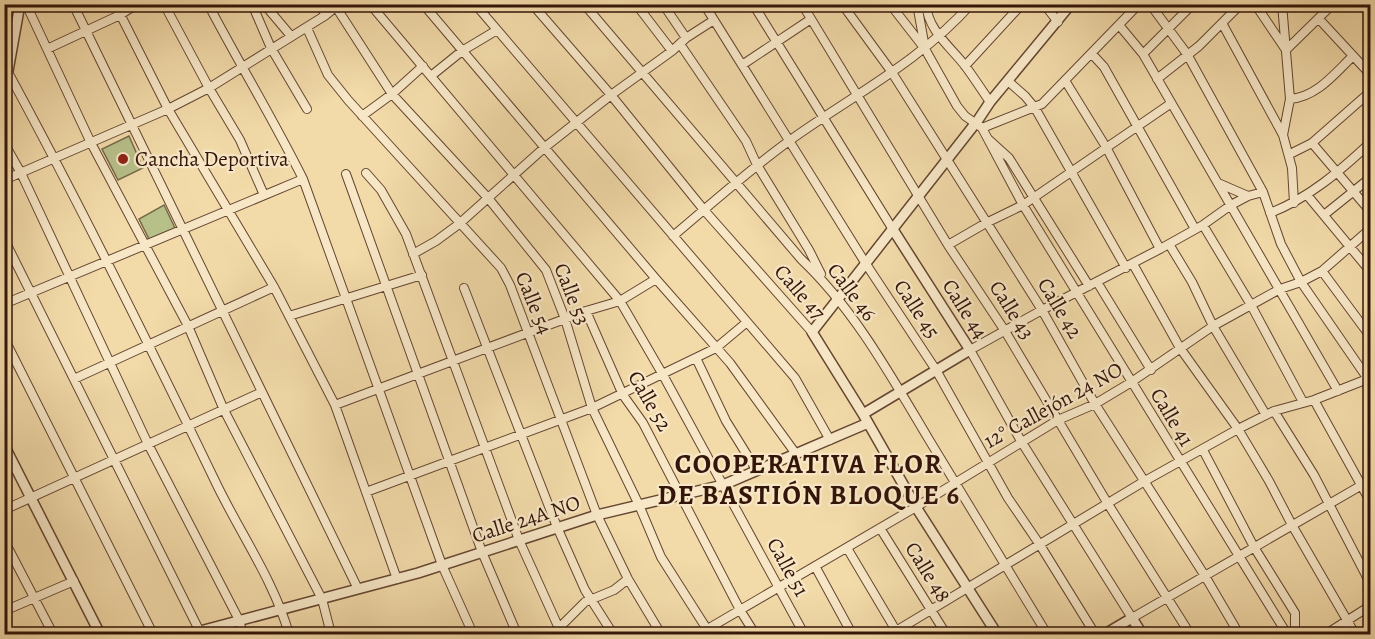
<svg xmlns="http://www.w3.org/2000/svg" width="1375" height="639" font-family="Alegreya,serif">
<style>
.pitch{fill:#b8c08a;stroke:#766a4a;stroke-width:1.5}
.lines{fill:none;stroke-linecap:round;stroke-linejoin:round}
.minor-casing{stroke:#644631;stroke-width:10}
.tertiary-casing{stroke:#644631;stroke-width:12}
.minor{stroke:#f7e7c7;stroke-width:8}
.tertiary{stroke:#f7e7c7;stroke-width:9}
.poi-dot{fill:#8f2418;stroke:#f7e7c7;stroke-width:2}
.labels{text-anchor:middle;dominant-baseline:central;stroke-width:4.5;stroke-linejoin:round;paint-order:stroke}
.poi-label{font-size:21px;fill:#341509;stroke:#f7e7c7;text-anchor:start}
.street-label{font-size:21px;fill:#341509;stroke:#f7e7c7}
.district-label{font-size:27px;font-weight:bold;letter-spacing:1.5px;fill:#341509;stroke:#f7e7c7}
</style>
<rect width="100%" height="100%" fill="#f2daa9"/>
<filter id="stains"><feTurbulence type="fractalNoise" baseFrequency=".00333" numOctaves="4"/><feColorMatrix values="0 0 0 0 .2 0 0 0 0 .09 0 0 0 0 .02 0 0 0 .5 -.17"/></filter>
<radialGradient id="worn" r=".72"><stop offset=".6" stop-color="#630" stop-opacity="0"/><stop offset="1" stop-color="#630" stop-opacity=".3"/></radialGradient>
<path class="pitch" d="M129,136L143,168L118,180L102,149Z
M164,205L175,228L149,239L139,219Z"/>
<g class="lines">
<defs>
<path id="minor" d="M26,4L91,143L188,326L224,410L322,599L331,634
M73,4L358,589
M115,4L168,109L274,287L335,405L397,579
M164,4L209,88L240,140L264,195
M208,4C239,63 273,119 303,179L442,565L473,634
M252,4L271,48L307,109
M264,4L291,36
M319,4L326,15
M370,4L620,301L663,375L804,634
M423,4L656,279L730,363L796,454
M475,4L795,378L830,440
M532,4L611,95L704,210L812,332
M584,4L801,259C854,309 891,376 928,438C968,503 1007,569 1047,634
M636,4L672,51
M663,4L686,38
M704,4L866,264L936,370L1008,498L1040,545L1095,634
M753,4L892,228
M802,4L948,245L1005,331L1108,504L1190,634
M842,4L891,71L1042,310L1095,404L1205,576L1239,634
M890,4L925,49L957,106L965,116L982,128L1023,205L1287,634
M917,4L925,48
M926,4C928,31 951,47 966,67C974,78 982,90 990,102
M1044,4L1058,22
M1150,4L1187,54L1263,192
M1255,4L1286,50L1333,4
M1282,4L1290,99L1283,135
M336,7L392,94L488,198L546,270L565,319L592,408L639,505L661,557L710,634
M1319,19L1370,74
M1222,23L1283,135L1292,168L1294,203
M1119,25L1143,54L1338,391
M307,28L328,75L348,100L501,268L510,285L597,515L628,579L661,634
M680,44L746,141L757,165L809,250L821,274
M47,49L120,15L137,4
M1092,54L1104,67L1195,229
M1143,54L1193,4
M4,65C79,202 148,342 216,483C240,533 274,581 289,634
M742,65L811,19
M965,66L1022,4
M431,76L462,51L497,30
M1157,79L1199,46L1241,4
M1008,81L1025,96L1035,108L1126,268
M1066,82L1106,147L1160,249
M1290,99C1317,97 1335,73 1353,56
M362,116L392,94L423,66
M982,128L1042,104L1139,4
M988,139L1009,158L1089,286
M4,143L21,173L148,444L239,620L243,634
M1312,143L1370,211
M1290,154L1312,143L1370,92
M366,173L381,190L406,234L519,540L557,624L564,634
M346,174L482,552L517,634
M4,180L168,109L209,88L326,15L338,5
M1218,183L1248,196
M1307,195L1370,271
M1270,213C1309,198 1340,171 1370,143
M1324,215L1370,178
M1203,225L1251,305L1303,402
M673,236C711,204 749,170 789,141C850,97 921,61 971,4
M4,239L201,634
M1169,244L1192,282L1213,326L1266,415
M948,245L986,223L1023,205L1170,104
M413,254L436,241L459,224L544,148L611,95L672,51L686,38L714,20
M1133,264L1180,348L1238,429L1269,481L1292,525L1355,634
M1322,271L1370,336
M1097,282L1151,370
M464,288L557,527L585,590L613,634
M4,304L303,179
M586,311L623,395L643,423L740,610L755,634
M289,316L422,275
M4,338L153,634
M696,358L726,421L757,471
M74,379L274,287
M1314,400L1370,501
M335,405L586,311L620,301L656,279
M1274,411L1314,475L1370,583
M1203,450L1254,547L1295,613V634
M1362,485L1132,618L1021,441L970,350L1042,310L1160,249L1203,225L1231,205L1248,196L1263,192L1281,244L1301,282L1370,382
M366,492L592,408L716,348L747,322
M4,510L262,392
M880,528L946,634
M4,540L53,634
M847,548L898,634
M815,566L852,634
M4,611L74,581
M4,628L8,634
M553,634L585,602L614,590L628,579
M699,634L916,507L1058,420L1095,404L1130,383L1213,326L1280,289L1301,282L1322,271L1370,229
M891,634L1143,482L1238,429L1274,411L1314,400L1370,378
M1326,634L1370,606"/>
<path id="tertiary" d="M4,75L8,71L20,4
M863,414L970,350L892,228
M4,445L100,634
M189,634L418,573L597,515L723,485L868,423
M997,634L916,507L863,414L812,332L978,120L990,102L1071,4
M1105,634L1132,618L1142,634"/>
</defs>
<use href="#minor" class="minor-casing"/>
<use href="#tertiary" class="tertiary-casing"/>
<use href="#minor" class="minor"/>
<use href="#tertiary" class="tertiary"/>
</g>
<circle class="poi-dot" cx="123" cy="159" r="6"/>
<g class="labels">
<g class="poi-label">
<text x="135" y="159">Cancha Deportiva</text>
</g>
<g class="street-label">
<text transform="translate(800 292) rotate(49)">Calle 47</text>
<text transform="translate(852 292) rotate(53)">Calle 46</text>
<text transform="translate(572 294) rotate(69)">Calle 53</text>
<text transform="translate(534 303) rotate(68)">Calle 54</text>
<text transform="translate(1060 308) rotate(59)">Calle 42</text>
<text transform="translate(917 309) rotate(57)">Calle 45</text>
<text transform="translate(965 309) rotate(58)">Calle 44</text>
<text transform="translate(1012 310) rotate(58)">Calle 43</text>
<text transform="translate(650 401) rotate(60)">Calle 52</text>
<text transform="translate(1053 405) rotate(-29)">12° Callejón 24 NO</text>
<text transform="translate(1172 417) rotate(59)">Calle 41</text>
<text transform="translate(526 519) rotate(-18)">Calle 24A NO</text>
<text transform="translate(788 567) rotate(61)">Calle 51</text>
<text transform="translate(928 572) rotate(58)">Calle 48</text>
</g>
<g class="district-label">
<text x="809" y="464">COOPERATIVA FLOR<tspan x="809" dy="31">DE BASTIÓN BLOQUE 6</tspan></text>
</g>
</g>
<rect width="1375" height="639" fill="none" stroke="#f2daa9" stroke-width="24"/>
<rect x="6" y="6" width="1363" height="627" fill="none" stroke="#341509" stroke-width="3"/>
<rect x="12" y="12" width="1351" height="615" fill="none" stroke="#341509" stroke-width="1.5"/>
<rect width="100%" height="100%" filter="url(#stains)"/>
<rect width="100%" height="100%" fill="url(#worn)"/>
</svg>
